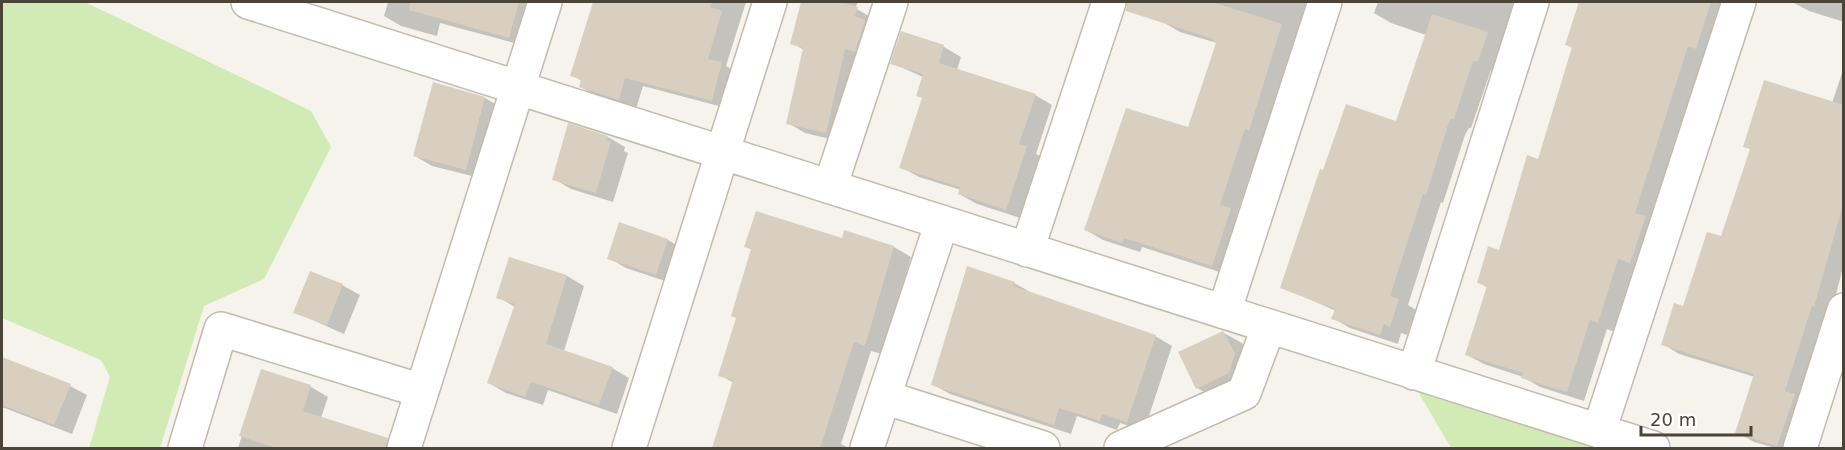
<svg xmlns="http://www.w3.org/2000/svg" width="1845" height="450" font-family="'DejaVu Sans',sans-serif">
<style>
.green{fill:#d2eab5}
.shadow{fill:#0003}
.building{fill:#d8cfc1}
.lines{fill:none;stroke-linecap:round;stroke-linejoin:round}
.minor-casing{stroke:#c2bbae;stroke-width:36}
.minor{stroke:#fff;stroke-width:33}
</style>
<rect width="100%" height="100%" fill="#f6f3ec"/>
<path class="green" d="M2,2H85L311,111L331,147L264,279L204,306L160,448H89L110,377L101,360L2,318Z
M1417,390L1601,448H1451Z"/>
<path class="shadow" d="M388,2H528L526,46L440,23L437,36L401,26L384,16Z
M604,2H746L726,66L739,74L730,109L643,86L636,109L598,97L581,87L582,81L572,75L595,28Z
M803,2H858L855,8L874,19L843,142L805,133L788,123L804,50L792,43Z
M1169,2H1307L1266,139L1263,138L1237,214L1248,220L1229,275L1142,247L1140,252L1103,240L1086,230L1189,129L1217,43L1180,32L1163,22Z
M1378,2H1517L1495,71L1491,70L1471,128H1469L1465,135L1443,203L1441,202L1408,305L1416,310L1407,335L1401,333L1398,344L1350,328L1333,318L1336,311L1282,287L1324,172L1397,123L1426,35L1391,23L1374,13Z
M1579,2H1725L1647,272L1635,268L1615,332L1607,329L1584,401L1540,387L1523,377L1484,364L1467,355L1488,288L1479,282L1500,252L1539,160L1573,48L1567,45Z
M1792,2H1844V22L1809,11Z
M902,33L944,47L961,57L957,70L1035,95L1052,105L1036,154L1043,158L1023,219L977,204L959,194L961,190L919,177L901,167L924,99L923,77L892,63Z
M1844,67V263L1797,448H1775L1754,442L1737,432L1755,377L1679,354L1663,344L1722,238L1832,103Z
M434,83L485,98L502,108L484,179L432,166L415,156Z
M608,137L625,147L624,151L628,153L613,202L571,189L554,179Z
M845,232L894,247L911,257L882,354L871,351L841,444L849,448H713L734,383L720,375L738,318L752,250L745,246L843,240Z
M668,240L685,250L674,284L626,268L609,258Z
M510,259L567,276L584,286L564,351L612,368L629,378L617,414L548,390L543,405L506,393L489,383L515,307L498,297Z
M1014,283L1032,293L1155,336L1172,346L1144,431L1120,423L1117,430L1077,416L1071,434L950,394L932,384Z
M342,285L360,295L344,334L295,312Z
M1224,333L1242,343L1252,364L1215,398L1197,388L1180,352Z
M2,359L70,386L87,395L72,434L2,407Z
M262,371L311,387L328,397L321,418L380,437L397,448H238Z"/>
<path class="building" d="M410,2H519L509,38L409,10Z
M593,2H712L710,7L722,11L708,59L722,62L712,101L625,78L619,100L579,87L581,79L570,76Z
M801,2H840L858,7L855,16L865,20L855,52L845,49L826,133L786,124L803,48L790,44Z
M1127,2H1212L1282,24L1249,131L1245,129L1220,205L1231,208L1212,266L1124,238L1122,243L1084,230L1126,108L1188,127L1216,43L1213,42V39L1126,11Z
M1579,2H1711L1696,49L1688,46L1635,213L1646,216L1630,263L1618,259L1598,323L1590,320L1567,392L1521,378L1523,373L1465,355L1487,286L1477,283L1488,246L1499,250L1527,155L1538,159L1572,47L1565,45Z
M1432,14L1488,32L1478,62L1473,61L1454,119H1451L1448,125L1426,195L1423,194L1390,296L1399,299L1390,327L1384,324L1380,335L1331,319L1335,309L1280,288L1320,169L1323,170L1346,104L1396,121Z
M901,31L944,45L939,63L1036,94L1019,144L1027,146L1006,210L958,194L960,187L899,168L922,98L916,96L923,74L890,64Z
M1764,80L1844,105V201L1814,307L1812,306L1785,391L1795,394L1777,446L1735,433L1754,374L1661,345L1674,303L1683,306L1707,232L1721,236L1750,149L1743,147Z
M433,82L485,97L466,170L413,156Z
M568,123L608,136L607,140L611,141L596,193L552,180Z
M756,211L842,238L844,230L894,246L865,346L854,342L820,448H712L733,380L718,376L736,318L731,316L751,249L744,247Z
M619,222L668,239L656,275L607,259Z
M509,257L567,275L546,344L613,367L599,405L531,382L525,397L487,383L515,304L496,298Z
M967,266L1015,282L1013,286L1156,335L1127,422L1102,414L1100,421L1059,408L1054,425L931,385Z
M310,271L343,284L327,325L293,313Z
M1223,331L1235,353L1229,373L1196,389L1178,352Z
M2,357L71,384L54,425L2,405Z
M261,369L311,385L303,411L388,438L386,448H276L239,436Z"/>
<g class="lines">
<defs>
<path id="minor" d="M248,2L1653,448
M830,187L891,2
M1027,250L1109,2
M1224,312L1325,2
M1414,373L1532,2
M884,397L1043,448
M1599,431L1739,2
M185,448L221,329L422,391
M404,448L545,2
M629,448L770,2
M867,448L942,222
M1121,448L1244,393L1269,326
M1800,448L1844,310"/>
</defs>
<use href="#minor" class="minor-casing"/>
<use href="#minor" class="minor"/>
</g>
<rect width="1845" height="450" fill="none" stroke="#4b4439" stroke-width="6"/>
<path d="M1641 426v9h110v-9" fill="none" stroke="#4b4439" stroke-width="3"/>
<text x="1650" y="426" font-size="18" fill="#4b4439" stroke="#ffffff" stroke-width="4.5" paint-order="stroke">20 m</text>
</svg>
